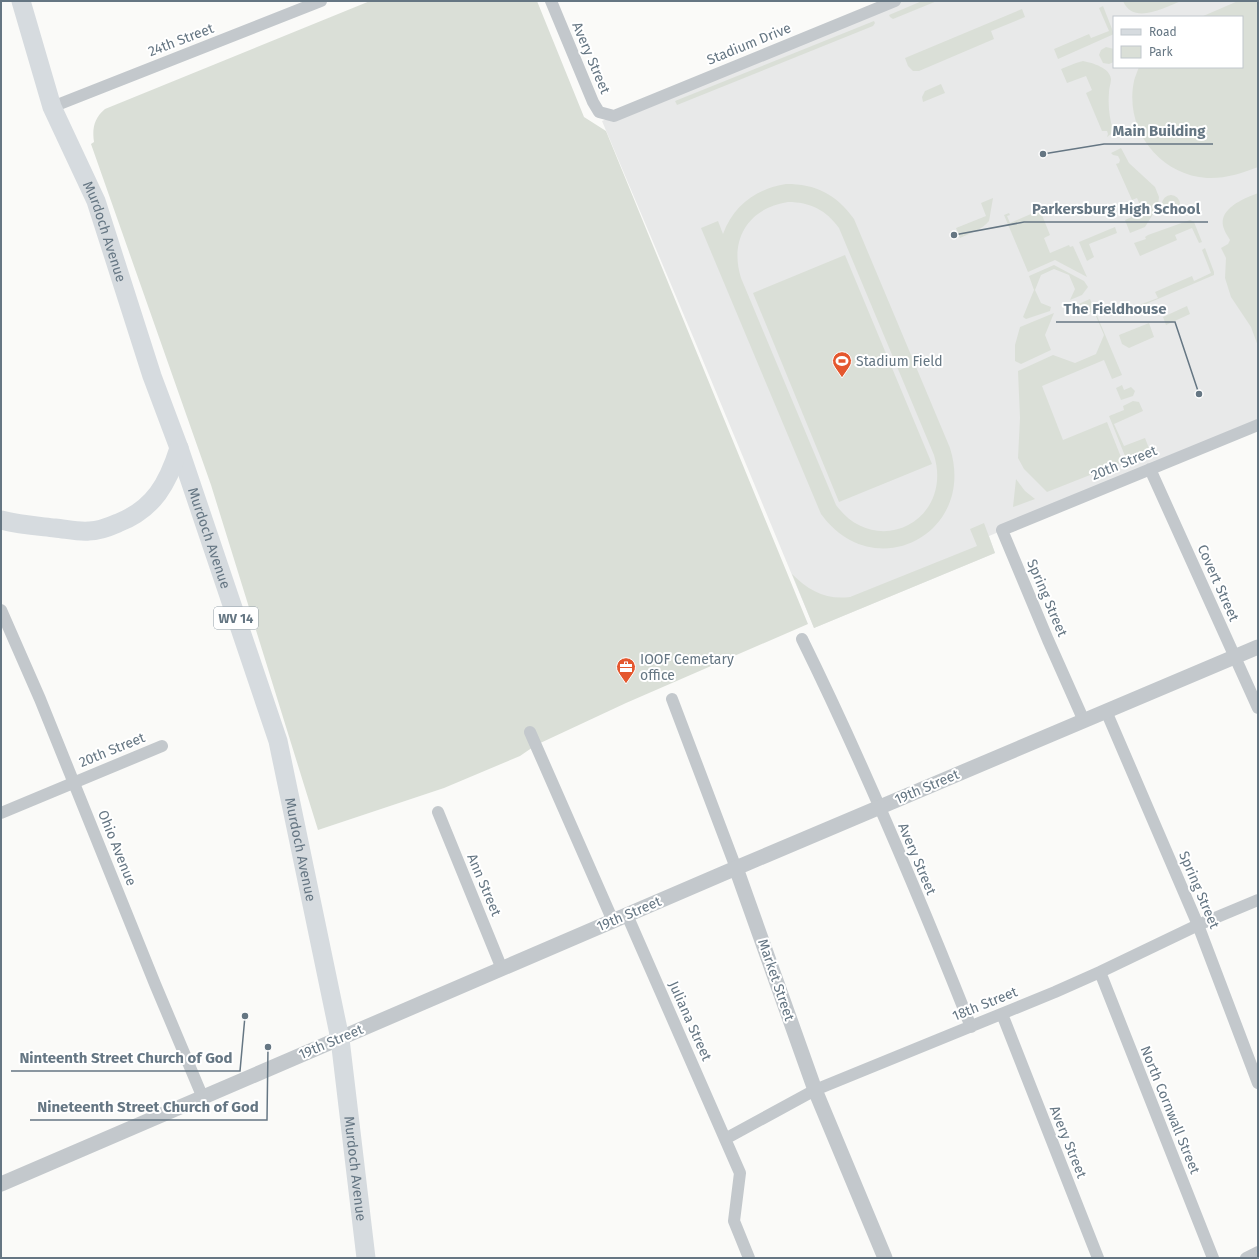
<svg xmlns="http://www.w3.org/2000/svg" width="1259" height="1259" font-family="'Fira Sans',sans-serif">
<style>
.built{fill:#e8e9e9;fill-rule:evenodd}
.green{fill:#dadfd7;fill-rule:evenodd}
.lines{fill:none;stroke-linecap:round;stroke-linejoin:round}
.minor{stroke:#c3c8cc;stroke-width:12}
.tertiary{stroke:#c3c8cc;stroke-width:15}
.primary{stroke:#d6dbdf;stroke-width:19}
.labels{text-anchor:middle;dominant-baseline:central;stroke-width:4;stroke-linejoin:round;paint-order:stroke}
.shield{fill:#fff;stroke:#939fa8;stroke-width:1}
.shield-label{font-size:13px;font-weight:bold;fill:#657683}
.street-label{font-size:14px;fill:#657683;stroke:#fff}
.poi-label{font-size:14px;fill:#657683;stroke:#fff;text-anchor:start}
.leader{fill:none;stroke:#657683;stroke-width:1.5}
.callout-dot{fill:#657683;stroke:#fff;stroke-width:1.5}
.callout-label{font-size:15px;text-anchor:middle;font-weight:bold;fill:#657683;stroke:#fff;stroke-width:4;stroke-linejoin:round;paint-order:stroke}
</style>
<rect width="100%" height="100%" fill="#fafaf8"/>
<path class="built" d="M895,1H1258V425L989,536L995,553L814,628L694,339L602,121ZM1114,17H1242V67H1114Z"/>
<path class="green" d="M370,1H537L584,117L606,131L808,624L626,703L536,745L520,756L444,788L318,830L211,485L91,144L94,142C92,129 94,118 105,109Z
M922,1H937L893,19L890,17L889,15Z
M1123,1H1181C1164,8 1133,25 1123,1Z
M1238,1H1258V167C1243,173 1224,179 1207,178C1159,175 1124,129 1134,81C1135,77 1137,72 1139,67H1242V17H1201Z
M1103,6L1114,34L1058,59L1054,49L1089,34L1091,38L1109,31L1099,8Z
M1022,9L1025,17L991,31L994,39L919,71H913L908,66L905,58Z
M874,21L875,23L873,26L677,105L675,101Z
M1106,47L1114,49V62L1109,64L1103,63L1099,55L1101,50Z
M1083,61C1093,63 1110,68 1111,79C1111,83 1109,88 1109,92C1108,105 1109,117 1113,130L1111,134L1107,137L1108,134L1107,131H1102L1086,93L1092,90L1086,76L1067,83L1061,69L1076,63Z
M941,84L945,93L923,102L922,97L925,91Z
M1121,148L1129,163L1155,187L1159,197L1158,206L1145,227L1130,233L1125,220L1143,212L1137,198L1132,200L1116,164L1119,163L1120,160L1118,156L1113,155L1111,153Z
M786,184C816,184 836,194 854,219L950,448C977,534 874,587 821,514L701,228L718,221L723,234C734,205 756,189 786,184ZM788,202C810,202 826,210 839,228L934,455C954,521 876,560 836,505L741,278C729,240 748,208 788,202Z
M1258,193V346L1251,327L1231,297L1225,278L1226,258L1221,248L1228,244L1230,240C1228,236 1225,233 1224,229C1216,209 1245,198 1258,193Z
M1162 204a9 9 0 1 1 18 0a9 9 0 1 1-18 0Z
M993,198L989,221C982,230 970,233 960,238L956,228L986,216L981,203Z
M1040,210L1050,235L1044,238L1050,253L1069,245L1070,247L1073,246L1087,277L1055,260L1028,272L1004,215L1009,213L1010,215L1007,216L1010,223Z
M1190,220L1194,222L1202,242L1199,243L1192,228L1175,235L1177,240L1140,256L1134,243L1146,239L1145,237L1148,235Z
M1115,227L1117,233L1089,244L1094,257L1087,261L1079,242Z
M1205,248L1214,272V275L1132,310L1131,308L1158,298L1155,292L1192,276L1194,281L1211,273L1202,250Z
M845,255L932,464L839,502L753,293Z
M1054,265L1084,281L1088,287L1082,295L1070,300L1075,289L1069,275L1054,269L1041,275L1035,290L1041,303L1051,307L1050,311L1026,319L1023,317L1034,290L1029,276Z
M1090,299L1122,375L1112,379L1104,360L1042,386L1063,440L1107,422L1123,462L1047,492L1024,469L1018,458L1020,418L1018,371L1053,355L1075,363L1096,354L1104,335L1095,314L1074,306Z
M1187,306L1190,314L1166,325L1163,317Z
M1054,313L1045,335L1051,350L1021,364L1015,361V345L1020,327Z
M1149,323L1154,337L1129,348L1122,344L1119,335Z
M1122,385L1124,390L1131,387L1135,391L1133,396L1121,400L1116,388Z
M1133,401L1139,402L1143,411L1114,424L1124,446L1145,438L1150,451L1127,461L1109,416L1124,410L1123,406Z
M1016,479L1025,491L1035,499L1013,507Z
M984,523L995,553L814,628L792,574C809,591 826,600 850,597L977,546L970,529Z"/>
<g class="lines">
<path class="minor" d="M551,1L593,102L599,112L614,116L895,1
M52,107L321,1
M1150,469L1258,708
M1,610L40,699L155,984L203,1098
M802,639C864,765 919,896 971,1027
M672,699L736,868
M1106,711L1198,925L1258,1083
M1084,721L1048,640L1002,530L1258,425
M530,732L613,921
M438,812L502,969
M1,813L162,746
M627,915L740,1173L734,1221L749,1258
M1100,972L1213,1258
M1002,1014L1098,1258
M725,1139L815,1090L1055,992L1100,972L1198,925L1258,900
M1246,1258L1258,1252"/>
<path class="tertiary" d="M736,868L815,1090L885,1258
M1,1184L736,868L1258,647"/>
<g class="primary">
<path id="s1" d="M21,1L52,107L96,201L152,376L179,448L278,741L340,1039L366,1258"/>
<path d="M1,520C19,525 37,526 55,528C66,529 78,532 89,531C99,531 109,527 118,523C154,509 168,483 179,448"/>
</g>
</g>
<defs>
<symbol id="stadium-pin" viewBox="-11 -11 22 30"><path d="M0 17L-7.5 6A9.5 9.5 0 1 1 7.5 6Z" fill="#e4572e" stroke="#fff"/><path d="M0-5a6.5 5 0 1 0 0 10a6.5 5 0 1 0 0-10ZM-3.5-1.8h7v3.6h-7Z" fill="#fff"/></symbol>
<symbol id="office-pin" viewBox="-11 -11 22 30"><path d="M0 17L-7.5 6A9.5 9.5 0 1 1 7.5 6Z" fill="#e4572e" stroke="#fff"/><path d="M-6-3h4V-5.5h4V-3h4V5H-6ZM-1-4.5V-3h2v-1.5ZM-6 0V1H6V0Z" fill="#fff"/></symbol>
</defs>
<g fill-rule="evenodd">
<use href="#stadium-pin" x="831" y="350" width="22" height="30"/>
<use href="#office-pin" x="615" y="656" width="22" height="30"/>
</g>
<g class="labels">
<rect class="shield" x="214" y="607" width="44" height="22" rx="3"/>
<g class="shield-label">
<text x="236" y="618">WV 14</text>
</g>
<g class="street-label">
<text transform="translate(181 40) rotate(-21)">24th Street</text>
<text transform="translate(749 44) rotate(-22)">Stadium Drive</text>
<text transform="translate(591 58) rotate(67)">Avery Street</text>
<text stroke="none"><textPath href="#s1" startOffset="246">Murdoch Avenue</textPath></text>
<text transform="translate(1124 463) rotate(-22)">20th Street</text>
<text stroke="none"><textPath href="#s1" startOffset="570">Murdoch Avenue</textPath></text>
<text transform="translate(1218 583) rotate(66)">Covert Street</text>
<text transform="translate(1047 598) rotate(67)">Spring Street</text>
<text transform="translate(112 750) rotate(-22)">20th Street</text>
<text transform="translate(927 787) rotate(-23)">19th Street</text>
<text transform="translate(117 848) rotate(68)">Ohio Avenue</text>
<text stroke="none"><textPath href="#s1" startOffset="895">Murdoch Avenue</textPath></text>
<text transform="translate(917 859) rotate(67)">Avery Street</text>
<text transform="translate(484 885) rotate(67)">Ann Street</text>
<text transform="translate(1199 890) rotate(67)">Spring Street</text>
<text transform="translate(629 914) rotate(-23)">19th Street</text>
<text transform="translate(776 980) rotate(71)">Market Street</text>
<text transform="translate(985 1004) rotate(-22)">18th Street</text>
<text transform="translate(690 1021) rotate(66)">Juliana Street</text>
<text transform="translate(331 1042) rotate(-23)">19th Street</text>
<text transform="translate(1170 1110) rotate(68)">North Cornwall Street</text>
<text transform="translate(1068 1142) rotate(68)">Avery Street</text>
<text stroke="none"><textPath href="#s1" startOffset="1219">Murdoch Avenue</textPath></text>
</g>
<g class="poi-label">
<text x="856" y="361">Stadium Field</text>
<text x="640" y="659">IOOF Cemetary<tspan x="640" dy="16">office</tspan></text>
</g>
</g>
<path class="leader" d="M1043 154L1104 144H1213M954 235L1024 222H1208M1199 394L1175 322H1056M245 1016L240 1071H11M268 1047L267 1120H30"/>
<g class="callout-dot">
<circle cx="1043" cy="154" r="4"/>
<circle cx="954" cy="235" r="4"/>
<circle cx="1199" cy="394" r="4"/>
<circle cx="245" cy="1016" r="4"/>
<circle cx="268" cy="1047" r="4"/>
</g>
<g class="callout-label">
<text x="1159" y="136">Main Building</text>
<text x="1116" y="214">Parkersburg High School</text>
<text x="1115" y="314">The Fieldhouse</text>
<text x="126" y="1063">Ninteenth Street Church of God</text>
<text x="148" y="1112">Nineteenth Street Church of God</text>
</g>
<rect width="1259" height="1259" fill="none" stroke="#657683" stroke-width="4"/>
<rect x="1113" y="16" width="130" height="52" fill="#ffffff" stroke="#c1c8cd"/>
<rect x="1121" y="29" width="20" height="6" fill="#d6dbdf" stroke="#c1c8cd"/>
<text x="1149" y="36" font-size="12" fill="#657683">Road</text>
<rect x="1121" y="46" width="20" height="12" fill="#dadfd7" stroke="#c1c8cd"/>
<text x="1149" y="56" font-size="12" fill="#657683">Park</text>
</svg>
